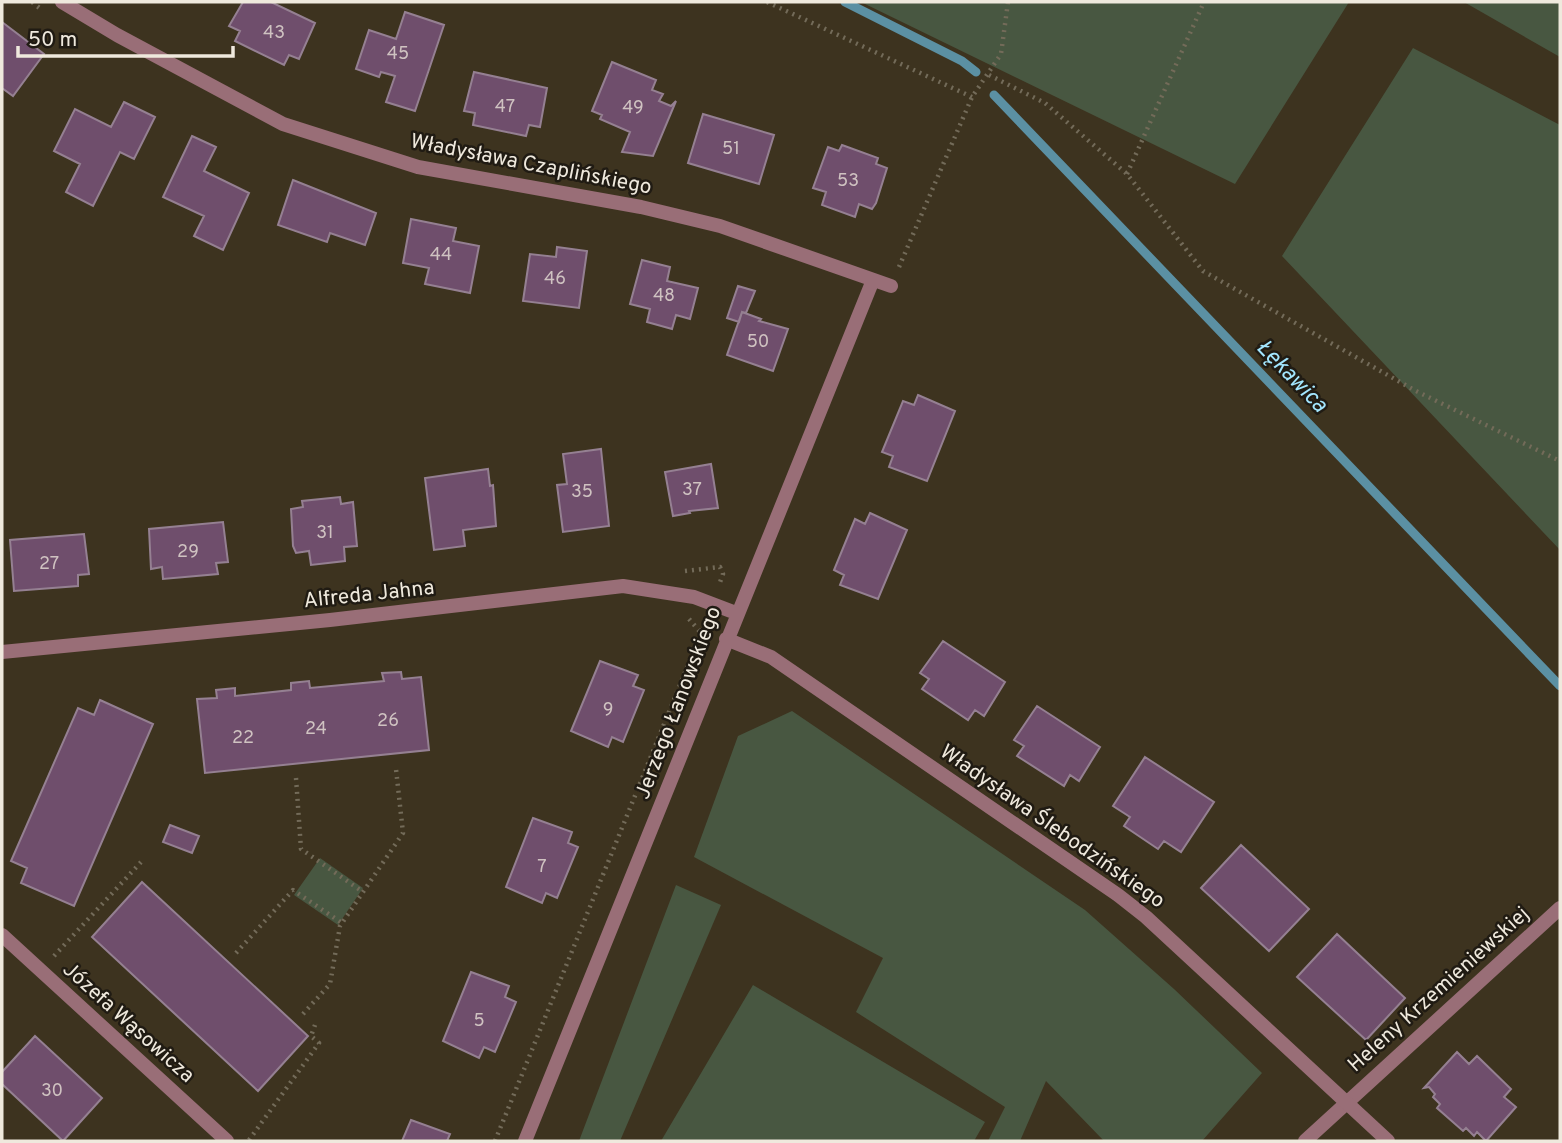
<svg xmlns="http://www.w3.org/2000/svg" width="1562" height="1143" font-family="Overpass,sans-serif">
<style>
.green{fill:#485741}
.lines{fill:none;stroke-linecap:round;stroke-linejoin:round}
.stream{stroke:#5b90a3;stroke-width:9}
.building{fill:#6f4e6c;stroke:#958092;stroke-width:2}
.path{stroke:#736b59;stroke-width:4.5;stroke-dasharray:2 5;stroke-linecap:butt}
.service{stroke:#996e77;stroke-width:14}
.minor{stroke:#996e77;stroke-width:14}
.labels{text-anchor:middle;dominant-baseline:central;stroke-width:5;stroke-linejoin:round;paint-order:stroke}
.number-label{font-size:18px;fill:#cfc2c1}
.street-label{font-size:21px;fill:#efe9dd;stroke:#201b13}
.water-label{font-size:23px;font-style:italic;fill:#a3e6fe;stroke:#201b13}
</style>
<rect width="100%" height="100%" fill="#3d331f"/>
<path class="green" d="M861,2H1349L1235,184Z
M1464,2H1560V57Z
M1413,48L1560,125V550L1282,256Z
M792,711L1085,910L1174,989L1262,1073L1202,1141H1104L1046,1081L1020,1141H988L1005,1107L856,1012L883,958L694,857L738,736Z
M320,858L363,888L338,925L294,895Z
M676,885L721,905L620,1141H579Z
M753,985L985,1122L974,1141H661Z"/>
<g class="lines">
<path class="stream" d="M845,2L962,61L976,72
M994,95L1560,686"/>
</g>
<path class="building" d="M243,2H271L315,23L299,59L289,55L284,65L235,41L240,31L229,26Z
M405,12L444,25L415,111L386,102L395,76L381,72L379,77L356,69L369,30L396,39Z
M2,22L44,54L13,96L2,88Z
M612,62L656,80L652,90L663,94L659,101L671,106L676,101L653,156L622,152L630,132L600,119L602,115L592,111Z
M474,72L547,88L540,127L529,125L526,136L473,125L475,113L464,111Z
M124,102L155,117L134,159L120,152L93,206L66,192L80,164L54,151L75,109L111,127Z
M703,114L774,135L759,184L688,163Z
M192,136L216,147L204,171L249,193L223,250L194,236L204,216L163,197Z
M842,145L878,158L876,164L887,168L876,203L872,209L859,204L855,217L822,205L826,192L813,188L828,147L839,151Z
M293,180L376,213L365,245L330,233L327,242L278,225Z
M411,219L456,228L453,241L479,246L470,293L425,284L429,268L403,263Z
M557,247L587,251L579,308L523,301L530,254L556,257Z
M642,260L670,267L667,281L698,288L690,319L676,315L672,329L647,322L650,309L630,304Z
M738,286L755,291L746,313L742,312L739,322L727,318Z
M742,312L761,319L759,321L788,329L773,371L727,355Z
M918,395L955,411L927,481L889,467L893,456L882,452L903,401L914,405Z
M601,449L609,526L563,532L557,485L567,484L563,454Z
M711,464L718,508L689,511L690,513L673,516L665,472Z
M488,469L490,486L493,485L496,526L463,530L465,546L434,550L425,478Z
M340,497L341,504L353,502L357,546L344,547L345,561L311,565L309,551L296,553L293,546L291,509L303,507L302,501Z
M870,513L907,530L878,599L840,585L844,575L834,570L855,519L865,524Z
M223,522L228,562L216,563L218,574L163,579L162,567L151,569L149,529Z
M84,534L89,574L78,575V586L14,591L10,540Z
M943,641L1005,682L984,716L975,710L968,720L922,689L929,679L920,673Z
M600,661L638,675L633,686L644,690L623,742L612,737L608,747L571,731Z
M401,672L402,679L421,677L429,750L205,773L197,699L217,698L216,690L235,688V696L291,690V683L309,681L310,688L384,681L382,673Z
M100,700L153,724L74,906L21,883L27,868L11,861L78,708L94,715Z
M1037,706L1100,747L1079,781L1070,775L1064,786L1017,756L1024,746L1014,740Z
M1145,757L1214,802L1181,852L1164,841L1158,849L1124,826L1130,817L1113,806Z
M533,818L572,832L568,843L578,847L557,898L546,893L542,903L506,887Z
M170,825L199,836L192,853L163,842Z
M1241,845L1309,909L1269,951L1201,888Z
M142,882L308,1036L258,1091L92,937Z
M1337,934L1405,998L1366,1040L1297,977Z
M471,972L509,986L505,997L516,1002L495,1052L484,1047L479,1058L443,1041Z
M35,1036L102,1098L63,1141L2,1084V1072Z
M1457,1052L1469,1064L1477,1056L1511,1089L1504,1097L1516,1107L1486,1141L1477,1132L1474,1136L1466,1128L1463,1131L1437,1108L1440,1104L1433,1097L1435,1094L1429,1087L1424,1088Z
M411,1120L450,1134L447,1141H402Z"/>
<g class="lines">
<path class="path" d="M32,2L42,10
M767,2L972,97
M989,75L1045,103L1127,174L1203,271L1416,391L1560,461
M1127,174L1204,2
M899,267L972,97L1001,54L1008,2
M685,571L720,567L723,574L719,585
M689,619L701,633L705,622
M296,778L301,849L363,892
M236,953L293,890L342,923
M54,956L142,861
M303,1014L330,984L340,926L403,833L396,769
M249,1140L319,1043L311,1036L315,1025
M495,1141L701,633"/>
<path class="service" d="M1305,1141L1560,908"/>
<path class="minor" d="M62,2L117,35L283,124L418,167L641,207L720,226L891,286
M726,639L771,657L1118,895L1146,917L1388,1141
M2,652L330,620L623,586L694,597L736,613
M2,935L227,1141
M525,1141L873,280"/>
</g>
<g class="labels">
<g class="number-label">
<text x="274" y="33">43</text>
<text x="398" y="54">45</text>
<text x="505" y="107">47</text>
<text x="633" y="108">49</text>
<text x="731" y="149">51</text>
<text x="848" y="181">53</text>
<text x="441" y="255">44</text>
<text x="555" y="279">46</text>
<text x="664" y="296">48</text>
<text x="758" y="342">50</text>
<text x="692" y="490">37</text>
<text x="582" y="492">35</text>
<text x="325" y="533">31</text>
<text x="188" y="552">29</text>
<text x="49" y="564">27</text>
<text x="608" y="710">9</text>
<text x="388" y="721">26</text>
<text x="316" y="729">24</text>
<text x="243" y="738">22</text>
<text x="542" y="867">7</text>
<text x="479" y="1021">5</text>
<text x="52" y="1091">30</text>
</g>
<g class="street-label">
<text transform="translate(531 165) rotate(11)">Władysława Czaplińskiego</text>
<text transform="translate(369 595) rotate(-6)">Alfreda Jahna</text>
<text transform="translate(679 703) rotate(-69)">Jerzego Łanowskiego</text>
<text transform="translate(1052 827) rotate(35)">Władysława Ślebodzińskiego</text>
<text transform="translate(1439 990) rotate(-42)">Heleny Krzemieniewskiej</text>
<text transform="translate(128 1023) rotate(42)">Józefa Wąsowicza</text>
</g>
<g class="water-label">
<text transform="translate(1291 377) rotate(46)">Łękawica</text>
</g>
</g>
<rect width="1562" height="1143" fill="none" stroke="#efe9dd" stroke-width="7"/>
<path d="M18 46v10h215v-10" fill="none" stroke="#efe9dd" stroke-width="3.5"/>
<text x="28" y="46" font-size="21" fill="#efe9dd" stroke="#201b13" stroke-width="5" paint-order="stroke">50 m</text>
</svg>
